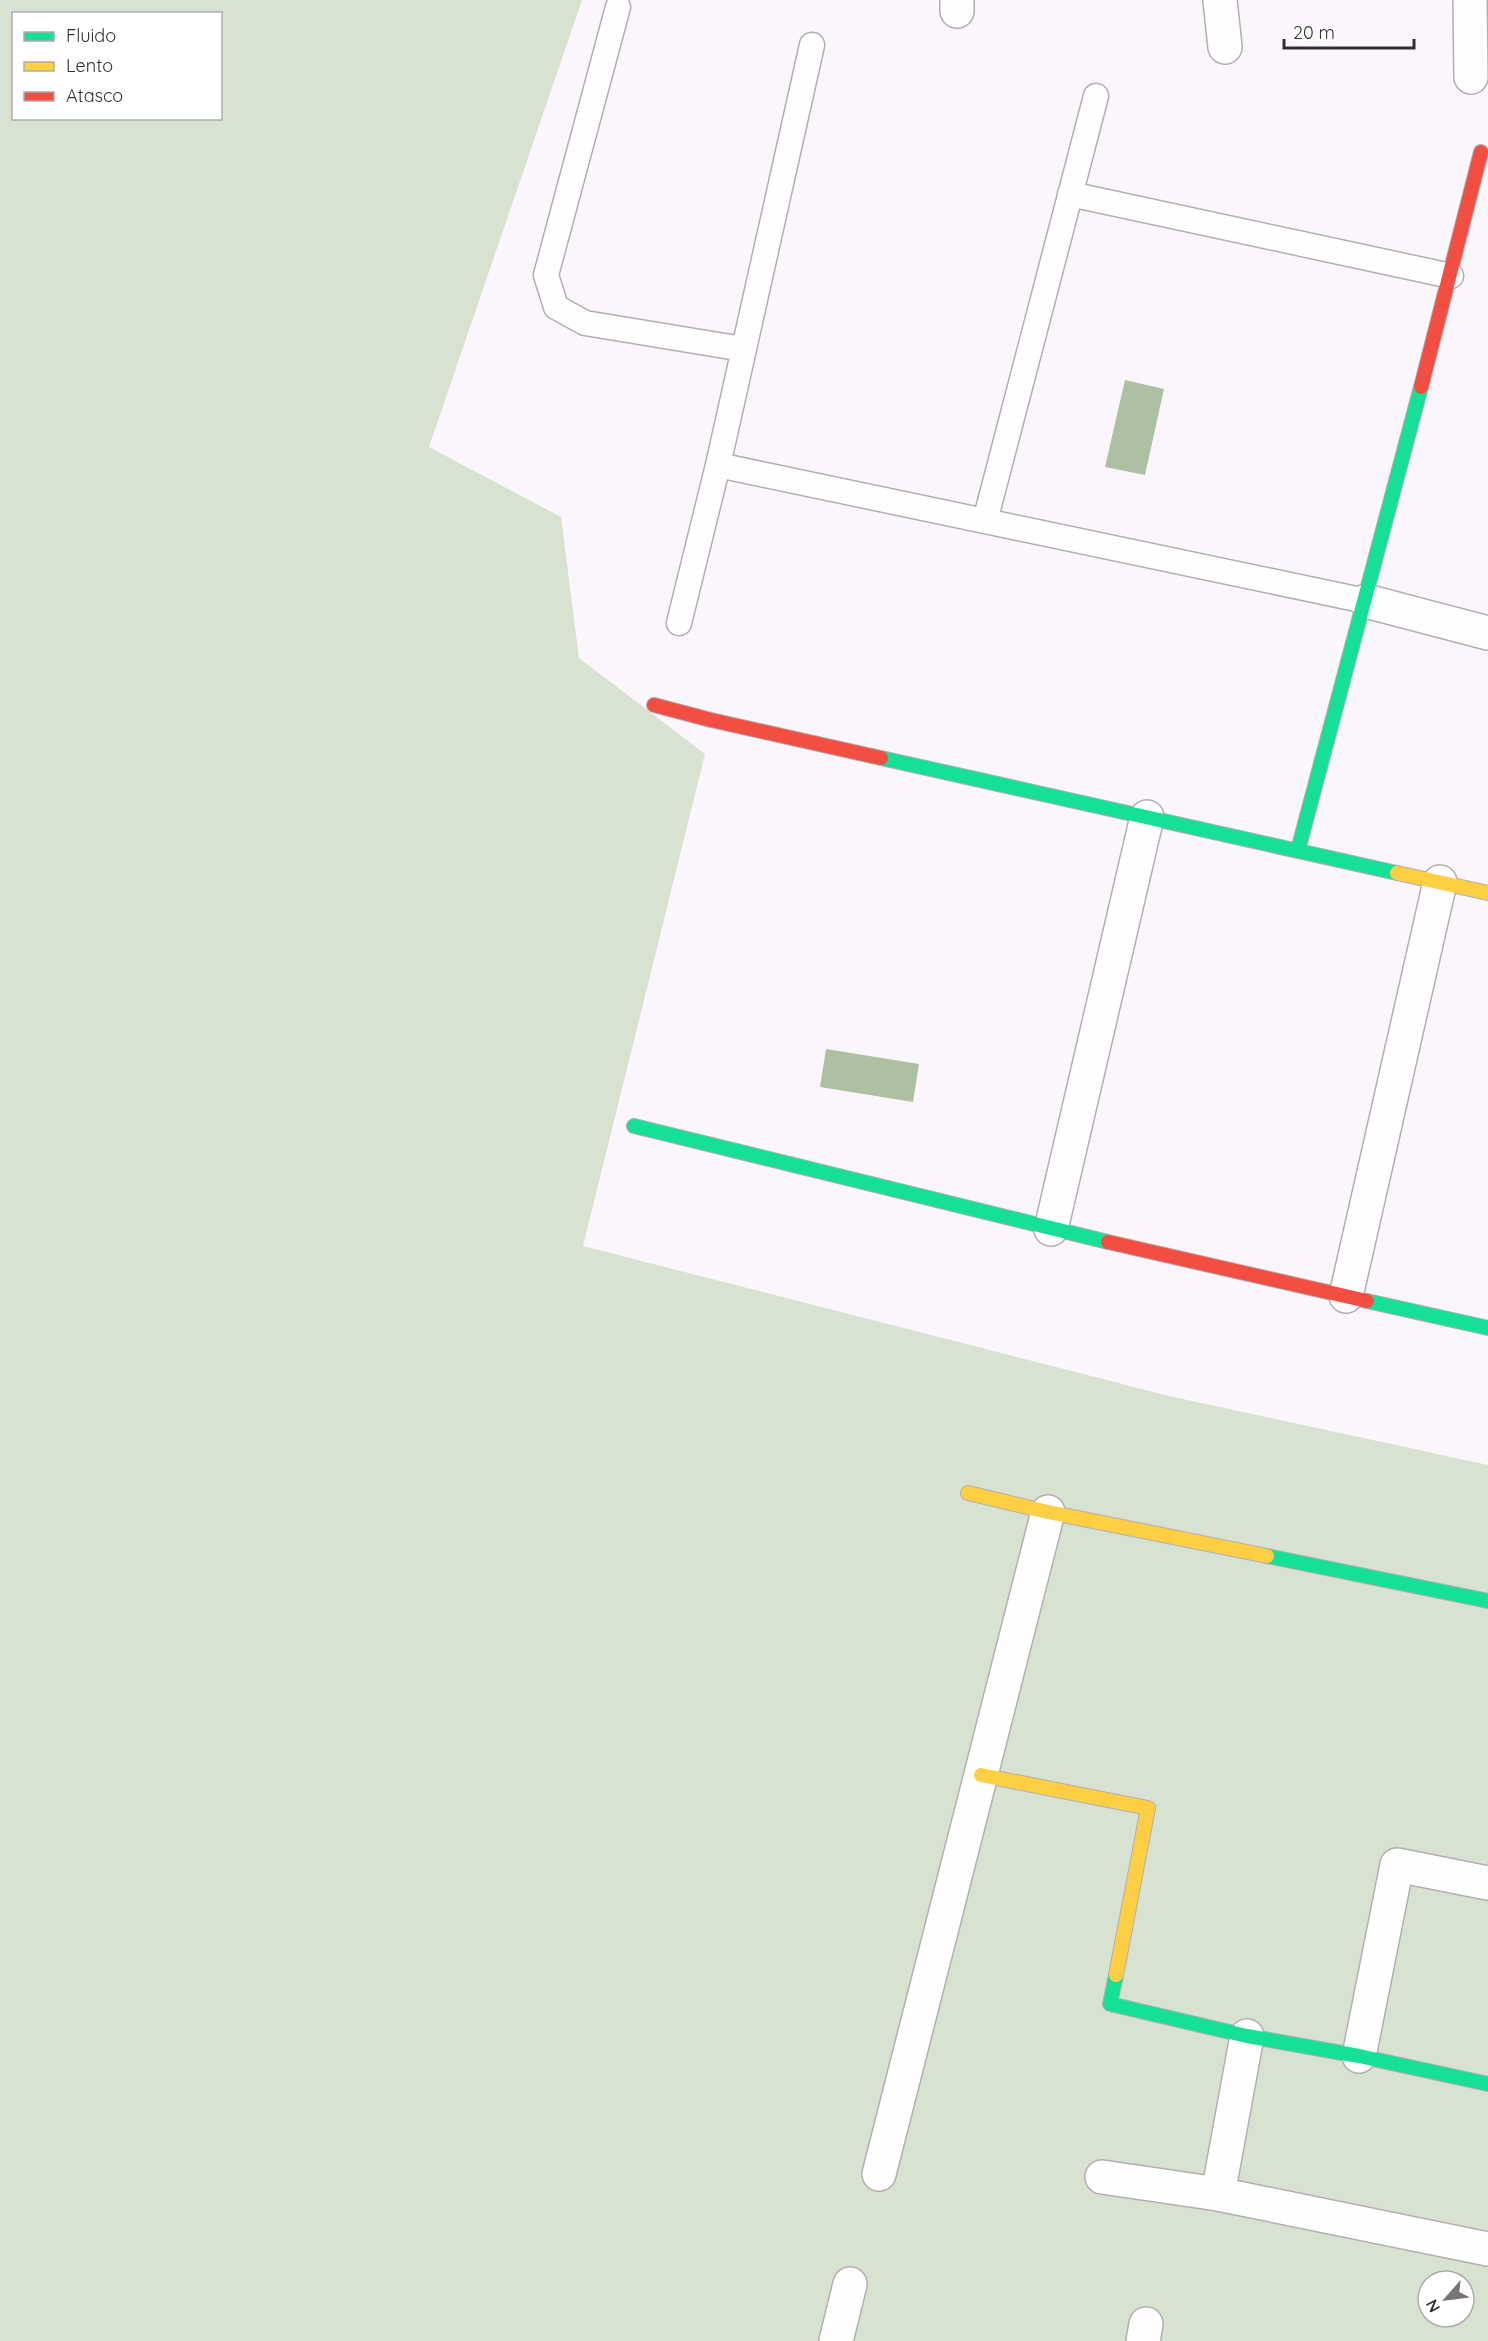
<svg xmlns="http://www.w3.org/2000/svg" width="1488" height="2341" font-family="Quicksand,sans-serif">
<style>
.green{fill:#d7e3d0;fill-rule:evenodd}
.water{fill:#adc0a3}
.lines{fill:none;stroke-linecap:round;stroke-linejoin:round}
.lane-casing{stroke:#b4aeb3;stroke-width:27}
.street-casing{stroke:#b4aeb3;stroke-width:36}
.fast-casing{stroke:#b4aeb3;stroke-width:16}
.slow-casing{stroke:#b4aeb3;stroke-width:16}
.jam-casing{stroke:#b4aeb3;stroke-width:16}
.lane{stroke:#fefefe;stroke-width:24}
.street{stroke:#fefefe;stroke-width:33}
.fast{stroke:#16e098;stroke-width:14}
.slow{stroke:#ffcf43;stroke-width:14}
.jam{stroke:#f24e42;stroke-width:14}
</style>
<rect width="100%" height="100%" fill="#fbf6fb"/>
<path class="green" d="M0,0H582L429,447L561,517L579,658L705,754L583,1246L1169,1396L1488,1465V2341H0ZM14,14H220V118H14ZM1428,2281H1464V2317H1428Z"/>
<path class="water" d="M1125,380L1164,389L1145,475L1105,467Z
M826,1049L919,1064L913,1102L820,1087Z"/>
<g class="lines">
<defs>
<path id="lane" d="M618,7L546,275L556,307L585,323L743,349
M1070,194L1451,276
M718,465L1366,601
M985,521L1096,96
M679,623L718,465L812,45"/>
<path id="street" d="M957,0V11
M1220,0L1225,47
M1470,0L1471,77
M1366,601L1488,633
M1051,1229L1147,817
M1346,1296L1440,882
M1359,2056L1397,1865L1488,1883
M879,2174L1048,1512
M1102,2177L1218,2194L1488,2249
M1218,2194L1247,2036
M836,2341L850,2284
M1143,2341L1146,2324"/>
<path id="fast" d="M881,758L1397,873
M1298,850L1421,387
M634,1126L1108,1242
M1367,1301L1488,1328
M1267,1556L1488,1601
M1116,1975L1110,2004L1247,2036L1359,2056L1488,2084"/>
<path id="slow" d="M1397,873L1488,893
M968,1493L1048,1512L1267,1556
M981,1775L1148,1808L1116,1975"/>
<path id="jam" d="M1421,387L1481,152
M654,705L711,720L881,758
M1108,1242L1367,1301"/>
</defs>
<use href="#lane" class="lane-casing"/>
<use href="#street" class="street-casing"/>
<use href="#fast" class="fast-casing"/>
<use href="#slow" class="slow-casing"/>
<use href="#jam" class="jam-casing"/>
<use href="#lane" class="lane"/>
<use href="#street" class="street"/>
<use href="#fast" class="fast"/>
<use href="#slow" class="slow"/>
<use href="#jam" class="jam"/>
</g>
<rect x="12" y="12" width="210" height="108" fill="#ffffff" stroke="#aeabae" stroke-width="1.5"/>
<rect x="24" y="32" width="30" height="9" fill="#16e098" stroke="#aeabae" stroke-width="1.5"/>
<text x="66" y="42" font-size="18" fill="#342e34">Fluido</text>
<rect x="24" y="62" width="30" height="9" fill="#ffcf43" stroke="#aeabae" stroke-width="1.5"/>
<text x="66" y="72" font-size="18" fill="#342e34">Lento</text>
<rect x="24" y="92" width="30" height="9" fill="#f24e42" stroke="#aeabae" stroke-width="1.5"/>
<text x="66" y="102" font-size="18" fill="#342e34">Atasco</text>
<g transform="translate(1446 2299) rotate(242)"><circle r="28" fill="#ffffff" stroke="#aeabae" stroke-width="1.5"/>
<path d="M0-4.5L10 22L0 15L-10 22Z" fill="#7a747a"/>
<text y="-9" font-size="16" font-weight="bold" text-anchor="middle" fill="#342e34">N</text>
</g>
<path d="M1284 39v9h130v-9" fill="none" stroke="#342e34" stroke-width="3"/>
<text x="1293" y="39" font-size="18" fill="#342e34" stroke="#ffffff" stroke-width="4.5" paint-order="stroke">20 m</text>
</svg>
